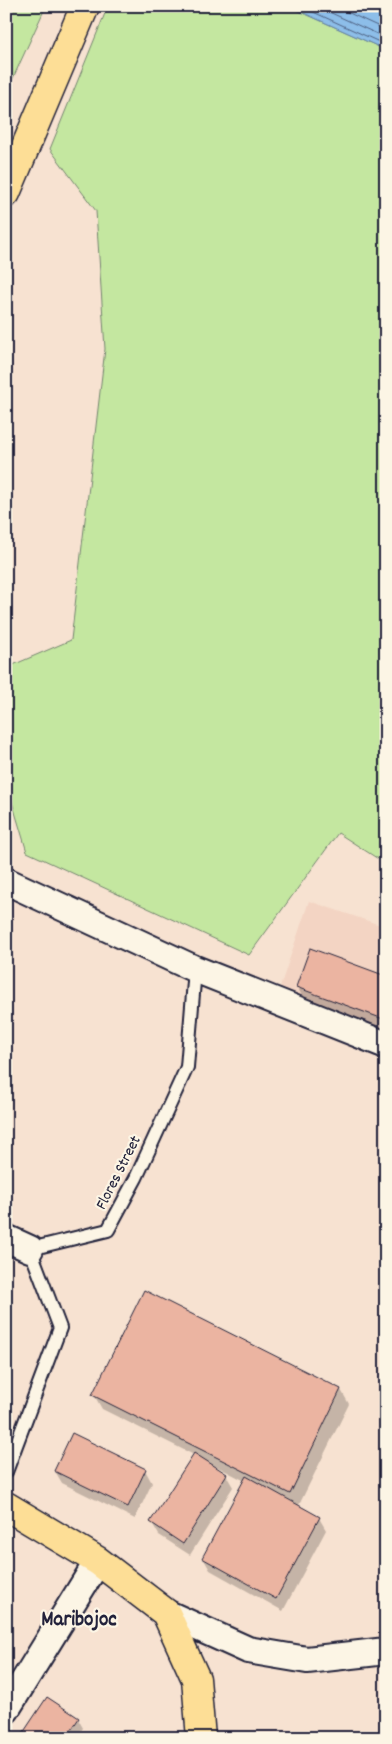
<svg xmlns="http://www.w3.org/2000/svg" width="392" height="1744" font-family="Dekko,sans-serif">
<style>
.built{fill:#f3d4c3}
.green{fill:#c4e7a0;stroke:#73846e}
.water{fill:#8dbee9;stroke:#6280a3}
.shadow{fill:#0003}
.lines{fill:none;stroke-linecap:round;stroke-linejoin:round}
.shore{stroke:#4d6081;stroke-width:1}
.building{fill:#ebb4a1;stroke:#22223b}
.lane-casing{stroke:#22223b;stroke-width:16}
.street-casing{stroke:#22223b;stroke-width:30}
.primary-casing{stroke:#22223b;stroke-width:31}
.lane{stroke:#fcf5e5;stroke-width:12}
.street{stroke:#fcf5e5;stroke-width:26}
.primary{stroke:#fdde96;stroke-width:28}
.labels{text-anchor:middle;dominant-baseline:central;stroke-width:4.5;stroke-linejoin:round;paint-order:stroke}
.street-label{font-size:16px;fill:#22223b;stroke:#fcf5e5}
.district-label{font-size:21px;font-weight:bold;fill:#22223b;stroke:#fcf5e5}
</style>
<rect width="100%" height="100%" fill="#f7e2d1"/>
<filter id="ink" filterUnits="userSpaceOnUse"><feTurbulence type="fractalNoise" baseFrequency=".02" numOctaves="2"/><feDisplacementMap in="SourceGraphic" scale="10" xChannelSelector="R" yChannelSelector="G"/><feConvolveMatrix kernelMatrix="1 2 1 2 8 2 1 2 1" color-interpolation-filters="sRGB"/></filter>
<g filter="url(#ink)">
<path class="built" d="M309,901L386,927V1033L277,996Z"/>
<path class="green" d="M6,6H46L8,89L6,87Z
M108,6H288L386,50V864L338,833L249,955L27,852L6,782V668L71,640L105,349L96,211L50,149Z"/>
<path class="water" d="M288,6H386V50Z"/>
<path class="shadow" d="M386,977V1029L304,999L297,987Z
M144,1292L341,1390L349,1404L298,1507L319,1518L326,1530L283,1611L210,1570L203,1558L245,1481L216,1466L215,1468L226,1475L233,1487L190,1555L159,1535L152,1523L194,1455L102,1409L94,1395Z
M73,1434L145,1470L152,1483L135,1519L62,1483L55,1471Z
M78,1719L83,1728L76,1738H23Z
M94,1734L100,1738H91Z"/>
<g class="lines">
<path class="shore" d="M300,6L386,45
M316,6L386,38
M334,6L386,30"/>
</g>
<path class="building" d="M310,948L386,976V1020L296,987Z
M144,1290L341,1389L290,1494L92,1395Z
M72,1433L146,1469L128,1507L54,1471Z
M194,1453L227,1474L183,1544L150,1522Z
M246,1476L320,1517L276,1599L202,1558Z
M47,1697L79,1718L66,1738H23L21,1736Z"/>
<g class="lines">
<defs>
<path id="lane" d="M6,1472L60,1328L30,1249L108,1230L136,1178L187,1067L195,969"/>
<path id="street" d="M6,881L195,969L386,1045
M6,1238L30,1249
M166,1613L248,1650L307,1660L386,1651
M6,1710L98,1561"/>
<path id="primary" d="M6,193L85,6
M6,1506L98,1561L166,1613L196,1679L201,1738"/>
</defs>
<use href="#lane" class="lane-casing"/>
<use href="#street" class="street-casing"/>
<use href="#primary" class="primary-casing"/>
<use href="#lane" class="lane"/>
<use href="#street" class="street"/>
<use href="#primary" class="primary"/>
</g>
</g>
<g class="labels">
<g class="street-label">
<text transform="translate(119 1173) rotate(-63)">Flores Street</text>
</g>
<g class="district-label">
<text x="79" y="1621">Maribojoc</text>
</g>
</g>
<rect width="392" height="1744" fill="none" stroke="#fcf5e5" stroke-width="25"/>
<rect x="12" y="12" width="367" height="1719" fill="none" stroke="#22223b" stroke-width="2" filter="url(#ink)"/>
</svg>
